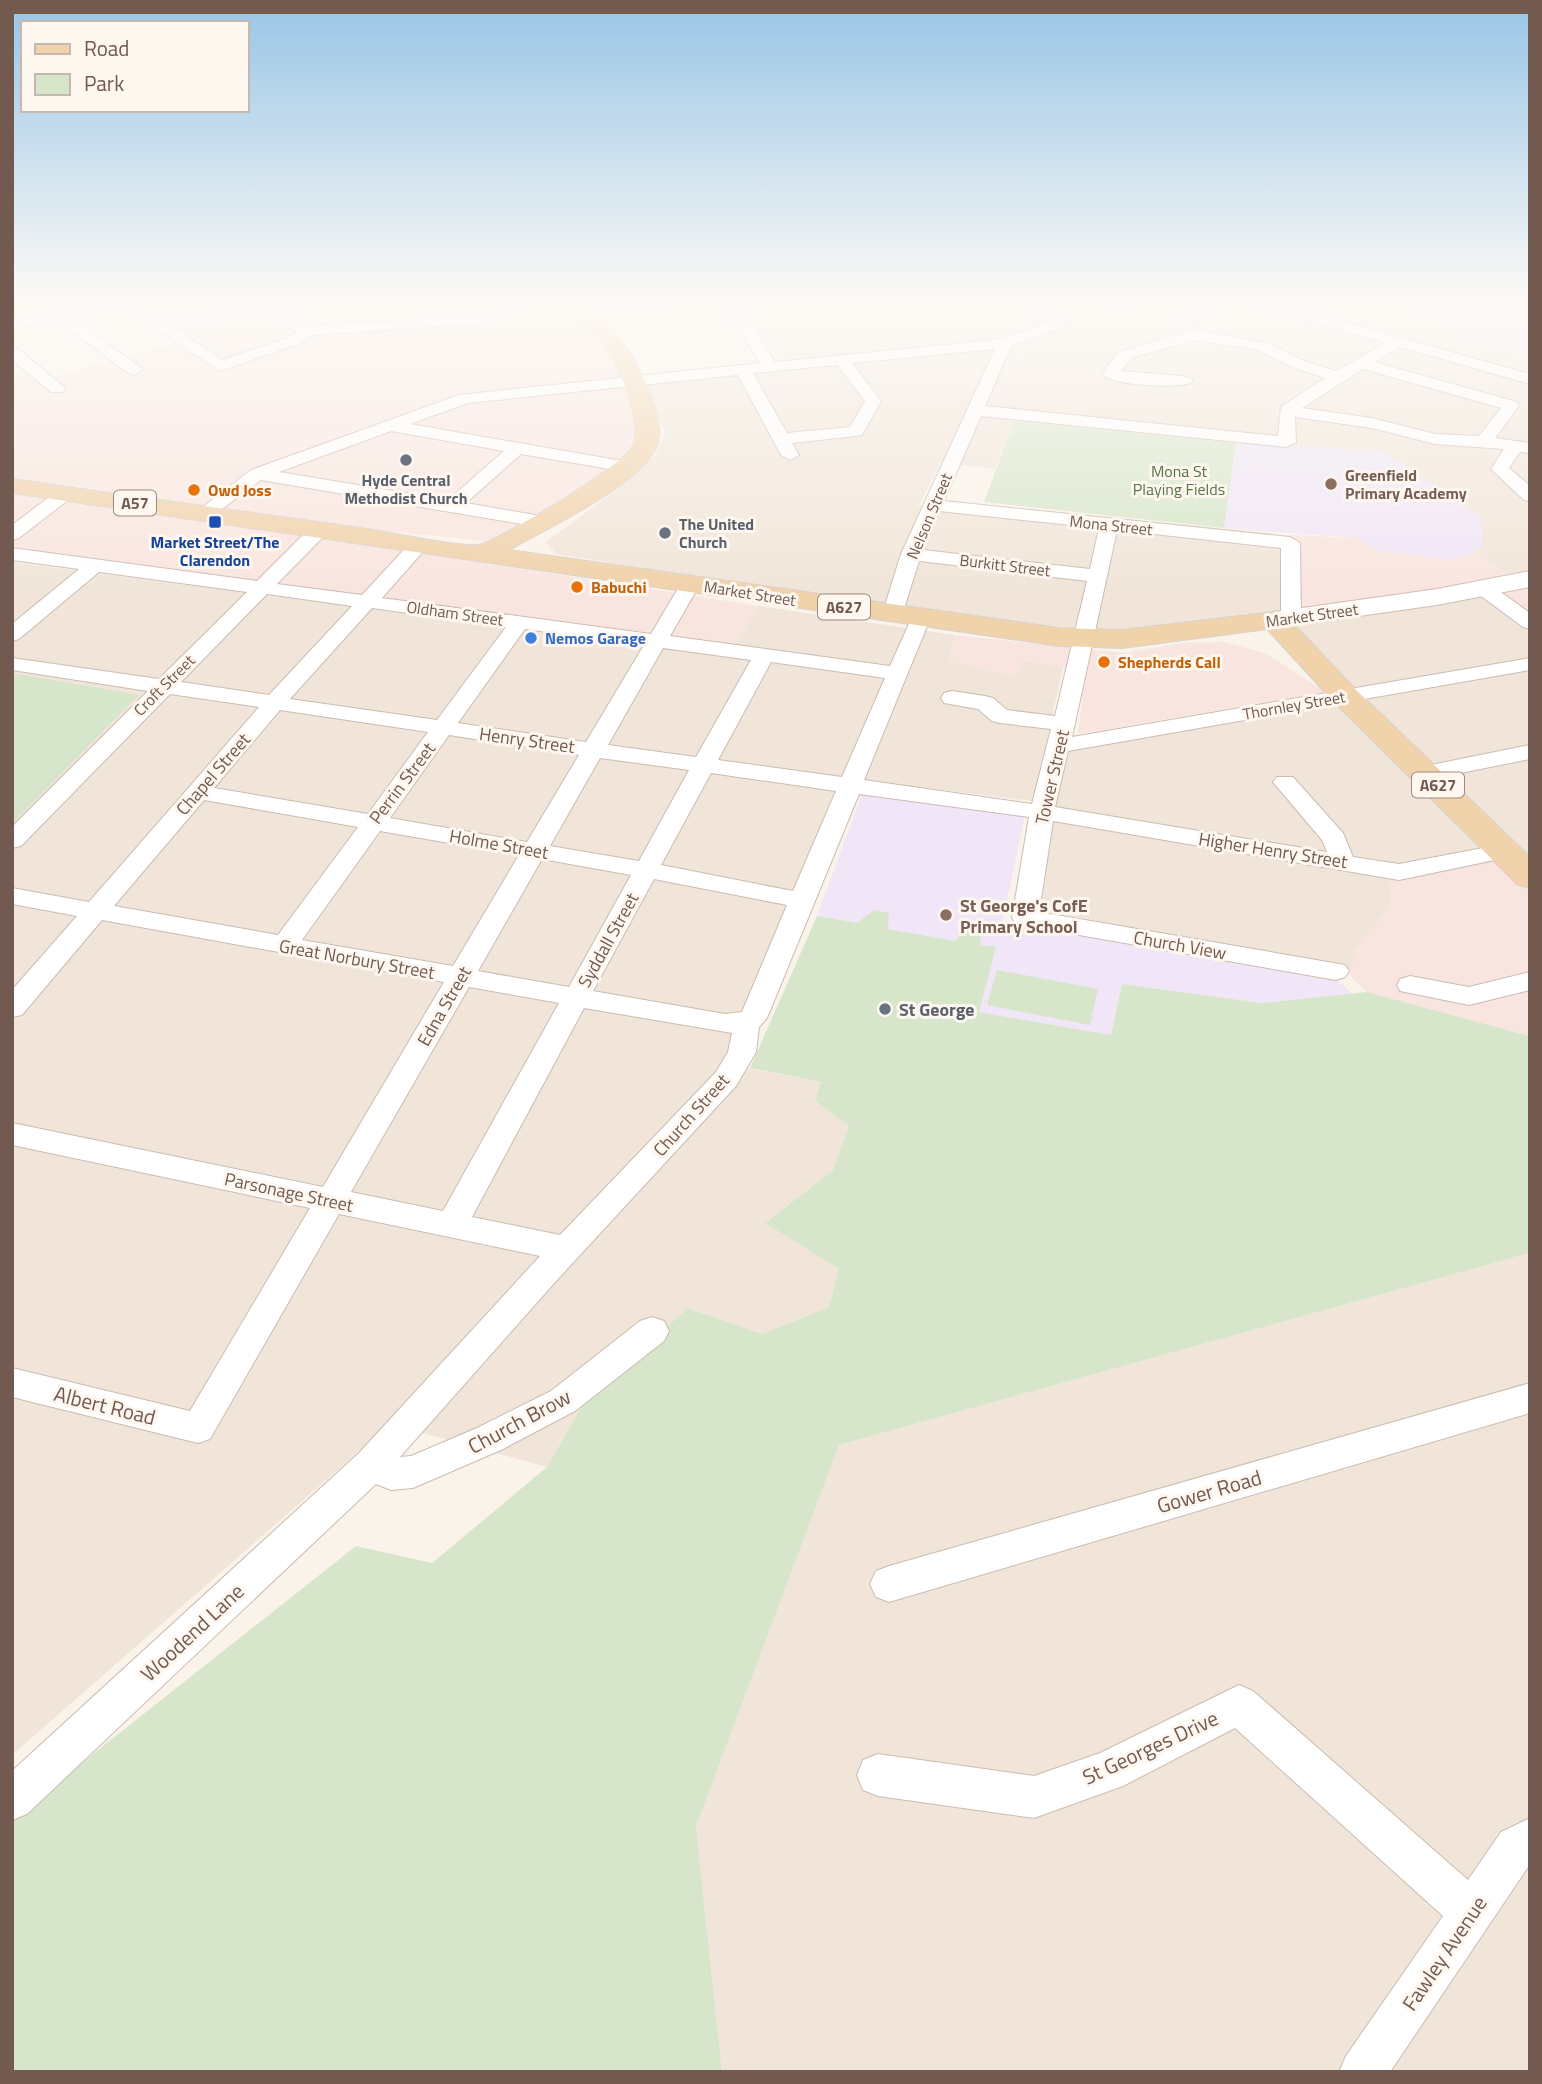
<svg xmlns="http://www.w3.org/2000/svg" width="1542" height="2084" font-family="'Titillium Web',sans-serif">
<style>
.residential{fill:#f1e5d9}
.commercial{fill:#f9e5df}
.education{fill:#f0e6f7}
.green{fill:#d7e6ca}
.lines{fill:none;stroke-linecap:round;stroke-linejoin:round}
.minor-casing{stroke:#cbbbb1;stroke-width:2}
.secondary-casing{stroke:#cfbdb2;stroke-width:2}
.primary-casing{stroke:#d8d1ce;stroke-width:2}
.motorway-casing{stroke:#d8d1ce;stroke-width:2}
.minor{fill:#fff;fill-rule:evenodd}
.secondary{fill:#fff;fill-rule:evenodd}
.primary{fill:#f0d2ab;fill-rule:evenodd}
.motorway{fill:#ecb6a9;fill-rule:evenodd}
.worship-dot{fill:#6b7280;stroke:#fdf7f0;stroke-width:2.5}
.education-dot{fill:#8d6e63;stroke:#fdf7f0;stroke-width:2.5}
.food-dot{fill:#e8710a;stroke:#fdf7f0;stroke-width:2.5}
.transit-dot{fill:#1a4fb4;stroke:#fdf7f0;stroke-width:2.5}
.shop-dot{fill:#3f7fe0;stroke:#fdf7f0;stroke-width:2.5}
.labels{text-anchor:middle;dominant-baseline:central;stroke-width:6;stroke-linejoin:round;paint-order:stroke}
.far-park-label{font-size:16px;fill:#59764a;stroke:#fdf7f0}
.far-education-label{font-size:16px;font-weight:bold;fill:#785e54;stroke:#fdf7f0;text-anchor:start}
.far-worship-label{font-size:16px;font-weight:bold;fill:#5b616d;stroke:#fdf7f0}
.far-food-label{font-size:16px;font-weight:bold;fill:#c56008;stroke:#fdf7f0;text-anchor:start}
.shield{fill:#fdf7f0;stroke:#9c8980;stroke-width:2}
.shield-label{font-size:16px;font-weight:bold;fill:#725a50}
.far-street-label{font-size:16px;fill:#725a50;stroke:#fdf7f0}
.far-transit-label{font-size:16px;font-weight:bold;fill:#164399;stroke:#fdf7f0}
.far-shop-label{font-size:16px;font-weight:bold;fill:#366cbe;stroke:#fdf7f0;text-anchor:start}
.street-label{font-size:18px;fill:#725a50;stroke:#fdf7f0}
.education-label{font-size:18px;font-weight:bold;fill:#785e54;stroke:#fdf7f0;text-anchor:start}
.worship-label{font-size:18px;font-weight:bold;fill:#5b616d;stroke:#fdf7f0;text-anchor:start}
.near-street-label{font-size:21px;fill:#725a50;stroke:#fdf7f0}
</style>
<rect width="100%" height="100%" fill="#faf3ea"/>
<path class="residential" d="M735,300H1530V579L1520,581L1474,553L1482,545L1382,451L1236,443L1014,421L995,469L941,463L919,505L1284,550L1282,611L1225,621L1117,632L911,611L556,554L546,542L611,494L656,455L665,432L644,384L786,370Z
M12,562L714,654L734,644L759,606L954,635L948,660L1016,677L1021,660L1063,667L1044,754L1341,704L1499,861L1389,909L1350,954L1357,957L1351,970L1041,910L1055,804L840,777L760,971L730,1065L821,1082L815,1101L849,1126L833,1170L766,1222L839,1269L829,1307L762,1334L688,1308L587,1397L547,1467L390,1424L12,1755Z
M1484,589L1530,623V875L1274,620Z
M1530,1253V2072H722L696,1827L839,1445Z"/>
<path class="commercial" d="M310,300L487,302L494,307L533,308L565,316L606,341L630,389L636,424L631,447L601,482L558,512L486,541L357,528L77,486L51,495L759,606L734,644L12,548V374L24,371L38,381L192,339L165,322L286,315L305,310Z
M1290,535L1360,538L1376,551L1452,559L1474,553L1520,581L1530,579V623L1484,589L1291,618Z
M954,635L1124,653L1182,643L1223,642L1265,653L1326,692L1078,734L1086,671L1022,660L1016,677L948,660Z
M1499,861L1530,891V1036L1367,992L1349,975L1356,957L1350,954L1389,909L1390,883Z"/>
<path class="education" d="M1401,300H1530V358L1455,337L1469,327L1419,314Z
M1236,443L1382,451L1481,517L1482,545L1474,553L1452,559L1376,551L1360,538L1224,528Z
M862,794L1025,816L1002,923L1331,973L1352,994L1262,1003L1122,984L1111,1035L979,1012L995,948L981,946L967,924L955,941L887,929L888,913L874,910L857,924L817,916Z"/>
<path class="green" d="M60,300H116L12,321V310Z
M1014,421L1236,443L1224,528L984,502Z
M12,673L139,695L12,824Z
M874,910L889,913L888,929L955,941L967,924L980,926L981,945L996,947L979,1012L1111,1035L1122,984L1262,1003L1367,992L1530,1036V1253L839,1445L696,1827L722,2072H12V1818L356,1546L432,1563L547,1467L587,1397L688,1308L762,1334L829,1307L839,1269L765,1223L833,1170L849,1126L815,1101L821,1082L750,1068L817,916L857,923Z
M997,970L1098,989L1090,1025L987,1005Z"/>
<g class="lines">
<defs>
<path id="minor" d="M129,300H170L168,303L142,307L153,314L290,308L292,300H306L301,324L310,326L486,315L519,300H538L489,323L313,335L298,344L220,371L126,309L71,317L140,367L142,370L134,375L128,373L55,319L12,329V320L58,310ZM288,317L285,326L297,332L288,338L222,360L166,323Z
M640,300H714L707,304L603,311L596,307L603,303Z
M721,300H735L775,362L1003,339L1047,323L1023,300H1039L1066,324L1063,327L1011,346L985,406L1278,436L1281,407L1325,378L1292,367L1258,350L1194,340L1131,358L1121,371C1135,373 1187,374 1193,380L1191,383C1173,388 1114,386 1102,374L1119,352L1193,330L1267,343L1304,361L1336,371L1385,343L1245,303L1243,300H1267L1288,306L1315,300H1342L1340,303L1305,311L1530,374V384L1400,347L1374,362L1517,402L1519,406L1495,438L1530,443V453L1520,452L1509,468L1530,486V501L1524,500L1491,469L1504,449L1435,444L1372,428L1295,417L1296,442L1287,447L981,416L944,501L1290,537L1300,543L1301,618L1298,622H1284L1281,618V548L1117,530L1072,737L1530,658V670L1068,751L1055,807L1327,852L1322,840L1273,782L1277,777H1293L1343,833L1353,857L1399,864L1504,844L1513,846L1516,851L1513,856L1504,858L1399,880L1053,821L1039,912L1345,965L1349,971L1345,977L1336,980L1016,924L1012,918L1029,817L859,794L767,1018L759,1027L756,1052L736,1086L557,1280L400,1457L411,1456L477,1428L551,1391L640,1321L652,1317L664,1321L669,1331L664,1341L575,1411L501,1450L413,1488L391,1490L376,1484L27,1814L12,1820V1771L359,1453L540,1256L339,1214L210,1439L198,1443L12,1397V1368L190,1411L310,1208L12,1145V1123L323,1187L444,982L102,920L22,1015L12,1017V990L77,916L12,904V888L89,902L259,707L170,694L21,846L12,848V827L148,691L12,670V658L159,679L247,592L99,572L19,639L12,641V624L79,569L12,560V548L257,581L311,527H325L327,531L325,535L277,584L362,595L412,541L419,539L429,545L382,598L651,634L683,580H697L700,584L670,636L890,666L913,615H927L930,619L864,780L1032,804L1051,729L1000,723L992,721L978,709L944,703L941,698L944,693L952,691L985,696L993,698L1007,710L1055,716L1087,581L919,561L902,615L899,619H885L882,615L901,554L995,349L852,363L881,401L862,435L856,436L792,443L799,455L790,460L781,455L738,375L468,403L410,424L628,462L637,467L628,472L521,454L466,503L546,517L548,521L539,527L261,480L211,517L204,519L195,513L251,470L459,395L760,363ZM837,365L865,401L850,427L787,433L753,373ZM1363,369L1501,408L1479,436L1435,434L1372,418L1302,408ZM391,431L504,451L448,500L279,472ZM939,511L1099,528L1090,569L923,550ZM267,594L352,606L269,695L181,682ZM372,608L506,627L437,720L290,699ZM525,629L644,645L586,742L458,723ZM663,648L751,660L696,757L608,745ZM771,662L885,678L842,777L718,760ZM280,710L428,732L368,814L214,788ZM449,735L579,755L527,842L390,818ZM600,758L689,770L639,861L550,846ZM711,773L836,791L793,891L661,865ZM204,800L358,827L278,935L114,906ZM380,831L519,855L453,966L302,940ZM542,859L631,875L569,987L478,971ZM654,879L787,905L742,1012L725,1014L593,991ZM469,987L559,1003L443,1211L351,1192ZM584,1008L732,1033L728,1052L716,1072L560,1235L472,1217Z
M880,300H1020L1013,304H887Z
M1104,300H1120L1130,309L1128,312H1118Z
M1217,300H1236L1189,323H1179L1177,320Z
M12,347L18,349L63,386L65,389L63,392H51L12,360Z
M66,488L75,493L72,497L19,538L12,540V525L60,489Z
M1484,583L1491,585L1530,613V629L1523,627L1477,593L1474,589L1477,585Z
M1530,745V759L1426,780L1418,778L1414,773L1418,768L1426,766Z
M1530,972V990L1469,1005L1400,991L1397,985L1400,979L1410,976L1469,987Z
M1530,1383V1413L889,1602L876,1597L870,1584L876,1571L889,1566Z
M1239,1685L1253,1691L1468,1880L1501,1832L1530,1818V1864L1390,2072H1339L1346,2056L1443,1916L1235,1728L1123,1786L1034,1818L878,1796L863,1790L857,1775L863,1760L878,1754L1034,1776L1100,1753Z"/>
<path id="secondary" d="M1530,571V587L1437,605L1274,628L1264,626L1260,620L1264,614L1274,612L1437,589Z"/>
<path id="primary" d="M519,300C595,300 618,322 648,389C655,405 664,429 657,446C640,485 546,529 509,550L1060,628L1122,630L1274,612L1284,614L1356,690L1530,857V888L1518,885L1334,702L1267,629L1122,648L1060,646L12,493V479C133,496 253,513 374,530C392,533 466,548 479,545C501,539 626,465 633,445C644,417 613,348 591,331C571,316 545,310 522,304Z"/>
<path id="motorway" d="M12,300H38L35,304L12,309Z"/>
</defs>
<use href="#minor" class="minor-casing"/>
<use href="#secondary" class="secondary-casing"/>
<use href="#primary" class="primary-casing"/>
<use href="#motorway" class="motorway-casing"/>
<use href="#minor" class="minor"/>
<use href="#secondary" class="secondary"/>
<use href="#primary" class="primary"/>
<use href="#motorway" class="motorway"/>
</g>
<linearGradient id="sky" x2="0" y2="1"><stop stop-color="#98c5e6"/><stop offset="0.51" stop-color="#fdfaf6"/><stop offset="1" stop-color="#fdfaf6" stop-opacity="0"/></linearGradient>
<rect width="1542" height="592" fill="url(#sky)"/>
<g class="worship-dot">
<circle cx="406" cy="460" r="7"/>
<circle cx="665" cy="533" r="7"/>
<circle cx="885" cy="1009" r="7"/>
</g>
<g class="education-dot">
<circle cx="1331" cy="484" r="7"/>
<circle cx="946" cy="915" r="7"/>
</g>
<g class="food-dot">
<circle cx="194" cy="490" r="7"/>
<circle cx="577" cy="587" r="7"/>
<circle cx="1104" cy="662" r="7"/>
</g>
<rect class="transit-dot" x="208" y="515" width="14" height="14" rx="3.5"/>
<circle class="shop-dot" cx="531" cy="638" r="7"/>
<g class="labels">
<g class="far-park-label">
<text x="1179" y="471">Mona St<tspan x="1179" dy="18">Playing Fields</tspan></text>
</g>
<g class="far-education-label">
<text x="1345" y="475">Greenfield<tspan x="1345" dy="18">Primary Academy</tspan></text>
</g>
<g class="far-worship-label">
<text x="406" y="480">Hyde Central<tspan x="406" dy="18">Methodist Church</tspan></text>
<text x="679" y="524" text-anchor="start">The United<tspan x="679" dy="18">Church</tspan></text>
</g>
<g class="far-food-label">
<text x="208" y="490">Owd Joss</text>
<text x="591" y="587">Babuchi</text>
<text x="1118" y="662">Shepherds Call</text>
</g>
<g class="shield">
<rect x="114" y="490.5" width="42" height="25" rx="5"/>
<rect x="818" y="594.5" width="52" height="25" rx="5"/>
<rect x="1412" y="772.5" width="52" height="25" rx="5"/>
</g>
<g class="shield-label">
<text x="135" y="503">A57</text>
<text x="844" y="607">A627</text>
<text x="1438" y="785">A627</text>
</g>
<g class="far-street-label">
<text transform="translate(929 516) rotate(-67)">Nelson Street</text>
<text transform="translate(1111 525) rotate(6)">Mona Street</text>
<text transform="translate(1005 565) rotate(7)">Burkitt Street</text>
<text transform="translate(750 593) rotate(9)">Market Street</text>
<text transform="translate(455 613) rotate(8)">Oldham Street</text>
<text transform="translate(1312 615) rotate(-8)">Market Street</text>
<text transform="translate(164 685) rotate(-45)">Croft Street</text>
<text transform="translate(1294 705) rotate(-10)">Thornley Street</text>
</g>
<g class="far-transit-label">
<text x="215" y="542">Market Street/The<tspan x="215" dy="18">Clarendon</tspan></text>
</g>
<g class="far-shop-label">
<text x="545" y="638">Nemos Garage</text>
</g>
<g class="street-label">
<text transform="translate(527 740) rotate(8)">Henry Street</text>
<text transform="translate(213 774) rotate(-49)">Chapel Street</text>
<text transform="translate(1052 777) rotate(-77)">Tower Street</text>
<text transform="translate(402 783) rotate(-53)">Perrin Street</text>
<text transform="translate(499 844) rotate(10)">Holme Street</text>
<text transform="translate(1273 850) rotate(9)">Higher Henry Street</text>
<text transform="translate(608 940) rotate(-61)">Syddall Street</text>
<text transform="translate(1180 945) rotate(10)">Church View</text>
<text transform="translate(357 959) rotate(10)">Great Norbury Street</text>
<text transform="translate(444 1006) rotate(-60)">Edna Street</text>
<text transform="translate(691 1115) rotate(-48)">Church Street</text>
<text transform="translate(289 1192) rotate(12)">Parsonage Street</text>
</g>
<g class="education-label">
<text x="960" y="905">St George's CofE<tspan x="960" dy="21">Primary School</tspan></text>
</g>
<g class="worship-label">
<text x="899" y="1009">St George</text>
</g>
<g class="near-street-label">
<text transform="translate(105 1405) rotate(14)">Albert Road</text>
<text transform="translate(519 1421) rotate(-28)">Church Brow</text>
<text transform="translate(1209 1491) rotate(-16)">Gower Road</text>
<text transform="translate(192 1632) rotate(-43)">Woodend Lane</text>
<text transform="translate(1150 1747) rotate(-25)">St Georges Drive</text>
<text transform="translate(1444 1953) rotate(-56)">Fawley Avenue</text>
</g>
</g>
<rect width="1542" height="2084" fill="none" stroke="#725a50" stroke-width="28"/>
<rect x="21" y="21" width="228" height="91" fill="#fdf7f0" stroke="#c5b8b0" stroke-width="2"/>
<rect x="35" y="44" width="35" height="10" fill="#f0d2ab" stroke="#c5b8b0" stroke-width="2"/>
<text x="84" y="56" font-size="21" fill="#725a50">Road</text>
<rect x="35" y="74" width="35" height="21" fill="#d7e6ca" stroke="#c5b8b0" stroke-width="2"/>
<text x="84" y="91" font-size="21" fill="#725a50">Park</text>
</svg>
